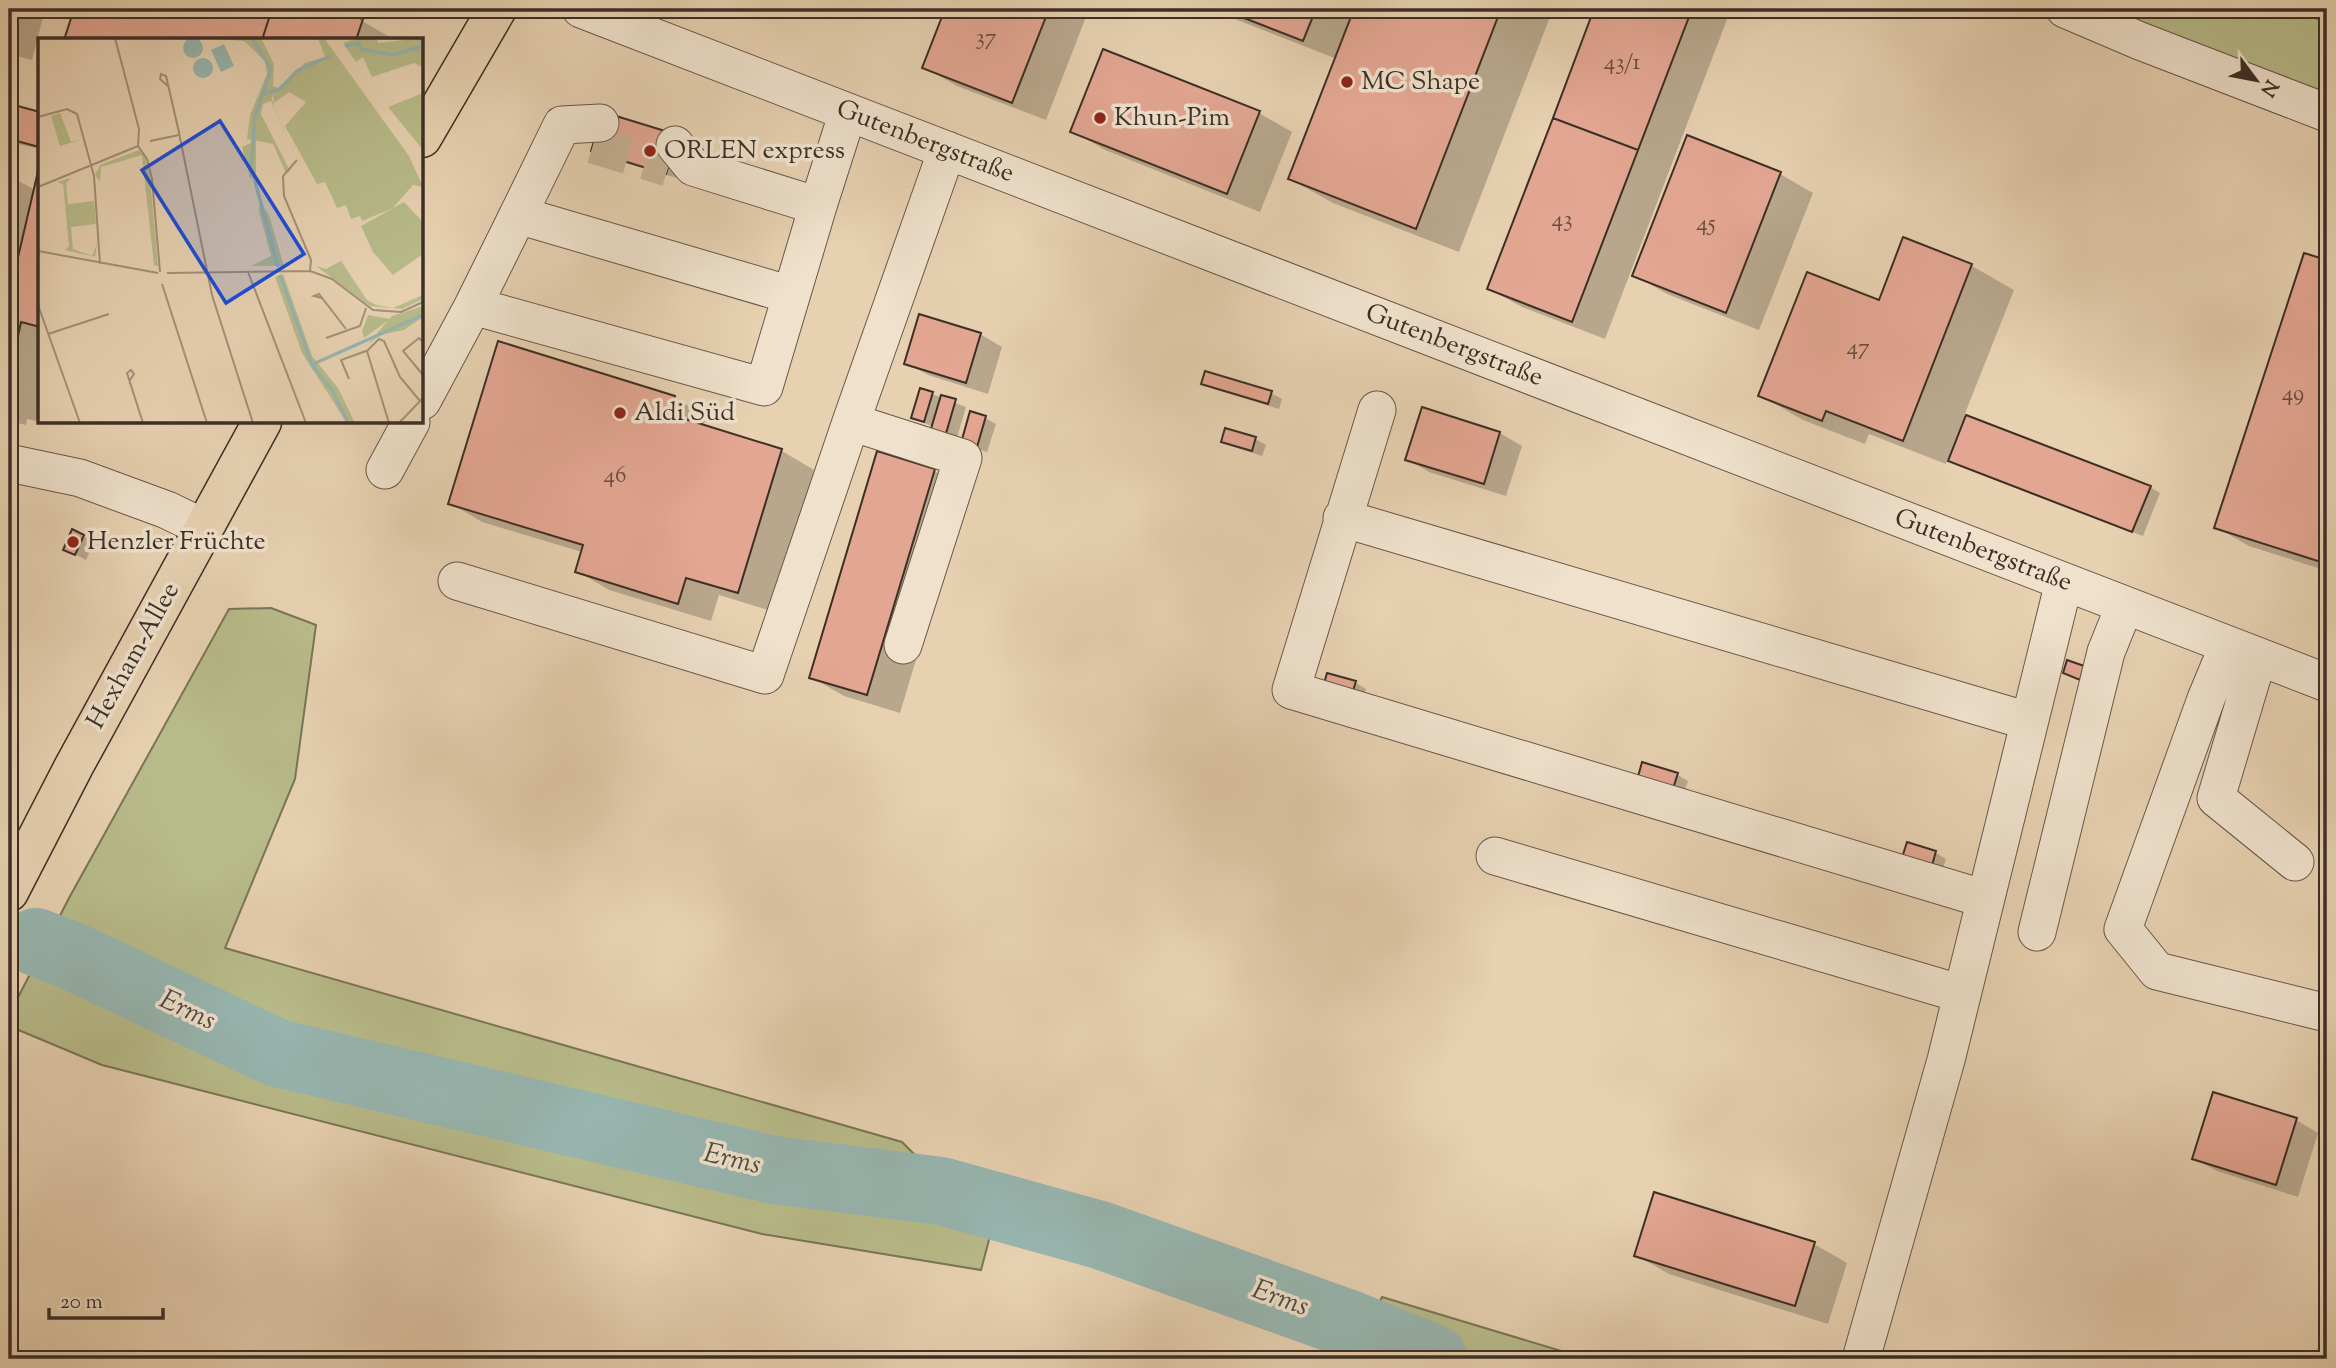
<svg xmlns="http://www.w3.org/2000/svg" width="2336" height="1368" font-family="'Sorts Mill Goudy',serif">
<style>
.green{fill:#b8bb8a;stroke:#7a7558;stroke-width:2}
.shadow{fill:#0003}
.lines{fill:none;stroke-linecap:round;stroke-linejoin:round}
.river{stroke:#97b6b0;stroke-width:68}
.building{fill:#e3a692;stroke:#3c2f26;stroke-width:2}
.minor-tunnel{stroke:#c5b195;stroke-width:37;stroke-dasharray:37 18;stroke-linecap:butt}
.minor-casing{stroke:#675849;stroke-width:39}
.major-casing{stroke:#3c2f26;stroke-width:41}
.minor{stroke:#efe1cc;stroke-width:37}
.major{stroke:#e7d1b1;stroke-width:38}
.poi-dot{fill:#8f2418;stroke:#efe1cc;stroke-width:2.5}
.labels{text-anchor:middle;dominant-baseline:central;stroke-width:7;stroke-linejoin:round;paint-order:stroke}
.number-label{font-size:23px;fill:#664d41}
.poi-label{font-size:26px;fill:#3c2f26;stroke:#efe1cc;text-anchor:start}
.street-label{font-size:26px;fill:#3c2f26;stroke:#efe1cc}
.water-label{font-size:28px;font-style:italic;fill:#4e4a42;stroke:#efe1cc}
.inset-river{fill:none;stroke:#97b6b0;stroke-width:3.5}
.inset-road{fill:none;stroke:#a39079;stroke-width:2}
.view{fill:#1d4ed8;fill-opacity:0.15;stroke:#1d4ed8;stroke-width:3.5}
.inset-edge{fill:none;stroke:#3c2f26;stroke-width:3.5}
</style>
<rect width="100%" height="100%" fill="#e7d1b1"/>
<filter id="stains"><feTurbulence type="fractalNoise" baseFrequency=".00286" numOctaves="4"/><feColorMatrix values="0 0 0 0 .2 0 0 0 0 .09 0 0 0 0 .02 0 0 0 .5 -.17"/></filter>
<radialGradient id="worn" r=".72"><stop offset=".6" stop-color="#630" stop-opacity="0"/><stop offset="1" stop-color="#630" stop-opacity=".3"/></radialGradient>
<path class="green" d="M2108,9H2296L2327,23V95Z
M271,608L316,625L295,779L225,948L902,1142L991,1232L981,1270L762,1234L102,1065L9,1026V1015L69,898L229,609Z
M1382,1297L1588,1359H1354Z"/>
<path class="shadow" d="M9,9H45L32,60L9,54Z
M76,9H123L162,20L166,9H322L362,21L395,40H66Z
M947,9H1089L1046,120L957,86L924,67Z
M1209,9H1553L1459,252L1333,203L1290,179L1337,59Z
M1596,9H1731L1605,339L1522,307L1489,289Z
M15,107L40,113V149L18,144L9,138Z
M1259,113L1292,132L1260,212L1105,150L1072,131Z
M688,143L677,178L604,157L593,151Z
M40,169V401L36,421L27,419L26,425L9,421V178L17,180L35,190Z
M1780,174L1813,193L1759,330L1667,294L1634,275Z
M1904,239L1972,266L2014,290L1964,416L2150,487L2160,493L2143,536L1961,467L1947,459L1946,464L1869,434L1865,444L1803,420L1760,395L1880,302Z
M2306,255L2327,262V571L2249,546L2216,527Z
M980,334L1002,347L988,394L928,375L906,363Z
M1204,383L1271,393L1282,399L1279,409L1214,389Z
M932,394L966,407L956,441L933,427L913,417Z
M674,398L707,416L703,427L782,451L814,470L771,611L719,595L711,621L609,590L577,571L582,552L482,522L450,503Z
M985,418L996,424L987,452L974,448Z
M1500,433L1522,446L1506,496L1429,472L1407,459Z
M1255,439L1266,445L1262,456L1234,447L1223,441Z
M934,471L967,490L900,713L844,696L811,677Z
M83,536L94,542L86,560L65,549Z
M1328,675L1356,683L1366,689L1361,706Z
M1643,765L1678,775L1688,781L1682,800Z
M1908,844L1936,853L1946,859L1940,877Z
M2296,1120L2318,1133L2298,1197L2217,1171L2195,1159Z
M1814,1244L1847,1263L1828,1324L1669,1274L1636,1255Z"/>
<g class="lines">
<path class="river" d="M36,942L70,955L277,1053L774,1170L941,1191L1100,1235L1349,1324L1434,1359"/>
</g>
<path class="building" d="M74,9H129L161,18L164,9H272L262,40H64Z
M272,9H328L363,19L356,40H262Z
M945,9H1049L1012,103L922,68Z
M1221,9H1316L1303,41Z
M1354,9H1501L1416,229L1288,179Z
M1594,9H1692L1638,150L1553,118Z
M1103,49L1260,111L1227,194L1070,132Z
M14,105L40,112L39,147L9,139V126Z
M603,112L678,135L666,174L591,151Z
M1553,118L1638,150L1572,322L1487,289Z
M1687,135L1781,172L1726,313L1632,276Z
M39,167L40,327L21,322L9,378V296Z
M9,176L18,178L9,217Z
M1903,237L1972,264L1903,441L1826,411L1822,421L1758,396L1807,272L1879,300Z
M2304,253L2327,260V554L2324,563L2214,528Z
M919,314L981,333L966,383L904,364Z
M498,341L675,396L669,414L782,449L738,593L686,578L678,604L575,572L583,545L448,504Z
M1205,371L1272,391L1268,404L1201,384Z
M920,388L933,392L924,422L911,418Z
M941,395L956,399L945,437L930,432Z
M1422,407L1500,432L1484,484L1405,460Z
M970,411L986,416L977,447L961,443Z
M1966,415L2151,486L2132,532L1948,461Z
M1225,428L1256,437L1252,451L1221,442Z
M877,451L935,469L867,695L809,678Z
M72,529L84,535L75,555L63,550Z
M2067,660L2084,666L2080,680L2063,673Z
M1327,673L1356,681L1350,701L1321,694Z
M1642,762L1678,773L1671,795L1636,784Z
M1907,842L1936,851L1930,873L1900,864Z
M2213,1092L2297,1118L2276,1185L2192,1159Z
M1654,1192L1815,1242L1795,1306L1634,1256Z"/>
<g class="lines">
<path class="minor-tunnel" d="M593,145L668,168"/>
<defs>
<path id="minor" d="M581,9L2327,683
M2065,9L2140,41L2327,113
M600,123L562,125L518,215L791,295
M675,145L693,167L818,206
M473,306L764,387L818,206L848,112
M422,401L473,306L518,215
M1377,410L1291,690L1985,899
M9,463L80,478L167,510L204,528
M385,470L411,422
M1342,518L2028,721
M457,581L765,675L851,422
M903,645L963,458L851,422L947,150
M2228,646L2206,699L2123,929L2157,971L2327,1013
M2258,657L2216,798L2295,862
M1495,856L1962,994
M2037,932L2106,652L2125,605
M1861,1359L1946,1060L2064,582"/>
<path id="major" d="M422,138L497,9
M9,892L74,766L262,422"/>
</defs>
<use href="#minor" class="minor-casing"/>
<use href="#major" class="major-casing"/>
<use href="#minor" class="minor"/>
<use href="#major" class="major"/>
</g>
<g class="poi-dot">
<circle cx="1347" cy="82" r="7"/>
<circle cx="1100" cy="118" r="7"/>
<circle cx="650" cy="151" r="7"/>
<circle cx="620" cy="413" r="7"/>
<circle cx="73" cy="542" r="7"/>
</g>
<g class="labels">
<g class="number-label">
<text x="986" y="38">37</text>
<text x="1622" y="63">43/1</text>
<text x="1562" y="220">43</text>
<text x="1706" y="224">45</text>
<text x="1858" y="348">47</text>
<text x="2293" y="394">49</text>
<text x="615" y="476">46</text>
</g>
<g class="poi-label">
<text x="1361" y="82">MC Shape</text>
<text x="1114" y="118">Khun-Pim</text>
<text x="664" y="151">ORLEN express</text>
<text x="634" y="413">Aldi Süd</text>
<text x="87" y="542">Henzler Früchte</text>
</g>
<g class="street-label">
<text transform="translate(925 142) rotate(21)">Gutenbergstraße</text>
<text transform="translate(1454 346) rotate(21)">Gutenbergstraße</text>
<text transform="translate(1983 551) rotate(21)">Gutenbergstraße</text>
<text transform="translate(134 656) rotate(-61)">Hexham-Allee</text>
</g>
<g class="water-label">
<text transform="translate(187 1011) rotate(25)">Erms</text>
<text transform="translate(732 1160) rotate(13)">Erms</text>
<text transform="translate(1280 1299) rotate(20)">Erms</text>
</g>
</g>
<g transform="translate(38 38)">
<rect width="385" height="385" fill="#e7d1b1"/>
<path d="M169,0H223L236,26L235,48L240,50L267,25L287,19L280,0H286L371,118L385,149L375,147L355,170L324,183L322,178L313,181L308,167L299,170L287,144L279,146L247,88L268,64L251,54L236,65L235,55L234,61L238,75L258,119L233,63L225,66L223,76L252,133L248,135L235,106L209,101L212,77L229,36L227,23L206,3ZM319,0H339L340,5L385,0V29L376,25L334,39L325,19L318,24L305,5ZM385,55V112L350,69ZM22,75L33,104L43,102L22,108L13,78ZM218,103V139L212,140L204,109ZM101,112L106,116L112,140L120,228L116,227L104,117L63,129L62,144L57,137L62,127ZM33,140L28,145L30,166L56,163L58,186L33,189L35,211L54,218L59,206L57,219L27,212L31,208L25,146L19,144ZM222,164L231,177L246,228H213L233,218L221,173ZM366,164L385,184V216L355,237L335,214L323,188ZM303,223L329,262L338,267L355,270L385,257V261L364,271L332,268L278,228L288,231ZM245,236L274,318L300,350L317,385H309L264,315L237,239ZM385,268V279L366,292L342,297L330,306L354,278ZM330,277L352,281L326,300L324,293Z" fill="#b8bb8a"/>
<path d="M145 10a10 10 0 1 1 20 0a10 10 0 1 1-20 0ZM186,6L196,28L183,34L173,12ZM155 30a10 10 0 1 1 20 0a10 10 0 1 1-20 0Z" fill="#97b6b0"/>
<path class="inset-river" d="M214,0L233,31L217,79L213,128L240,229M307,8L320,5L323,11L354,17L385,8M225,56L242,51L259,33L292,18M242,237L274,327L294,352L310,385M273,327L385,277"/>
<path class="inset-road" d="M77,0L101,91L100,108M130,48L122,41L123,36L128,38L140,90L174,257L215,385M0,79L29,71L39,76L56,138L62,226M112,103L141,97M100,108L109,121L114,141L122,234M259,122L245,138L246,158L273,222L272,233M0,149L100,108M0,213L120,235M210,234L268,385M129,235L272,233L294,241L335,272L363,274L385,264M124,246L169,385M284,260L276,258L281,256L308,291M0,267L42,385M10,296L71,276M288,300L322,288L328,270M385,304L381,300L365,313L385,337M311,341L303,322L328,313M92,342L96,336L93,332L89,335L105,385M351,385L329,313L341,301L346,303L362,339L382,363M361,385L385,360"/>
<path class="view" d="M182,83L266,216L188,265L104,132Z"/>
<rect width="385" height="385" class="inset-edge"/>
</g>
<rect width="2336" height="1368" fill="none" stroke="#e7d1b1" stroke-width="35"/>
<rect x="10" y="10" width="2315" height="1347" fill="none" stroke="#3c2f26" stroke-width="3.5"/>
<rect x="18" y="18" width="2301" height="1333" fill="none" stroke="#3c2f26" stroke-width="2"/>
<g transform="translate(2256 80) rotate(122)" stroke="#efe1cc" stroke-width="5" paint-order="stroke">
<path d="M0-5L12 26L0 18L-12 26Z" fill="#3c2f26"/>
<text y="-10" font-size="19" font-weight="bold" text-anchor="middle" fill="#3c2f26">N</text>
</g>
<path d="M49 1308v10h114v-10" fill="none" stroke="#3c2f26" stroke-width="3.5"/>
<text x="60" y="1308" font-size="21" fill="#3c2f26" stroke="#efe1cc" stroke-width="5" paint-order="stroke">20 m</text>
<rect width="100%" height="100%" filter="url(#stains)"/>
<rect width="100%" height="100%" fill="url(#worn)"/>
</svg>
